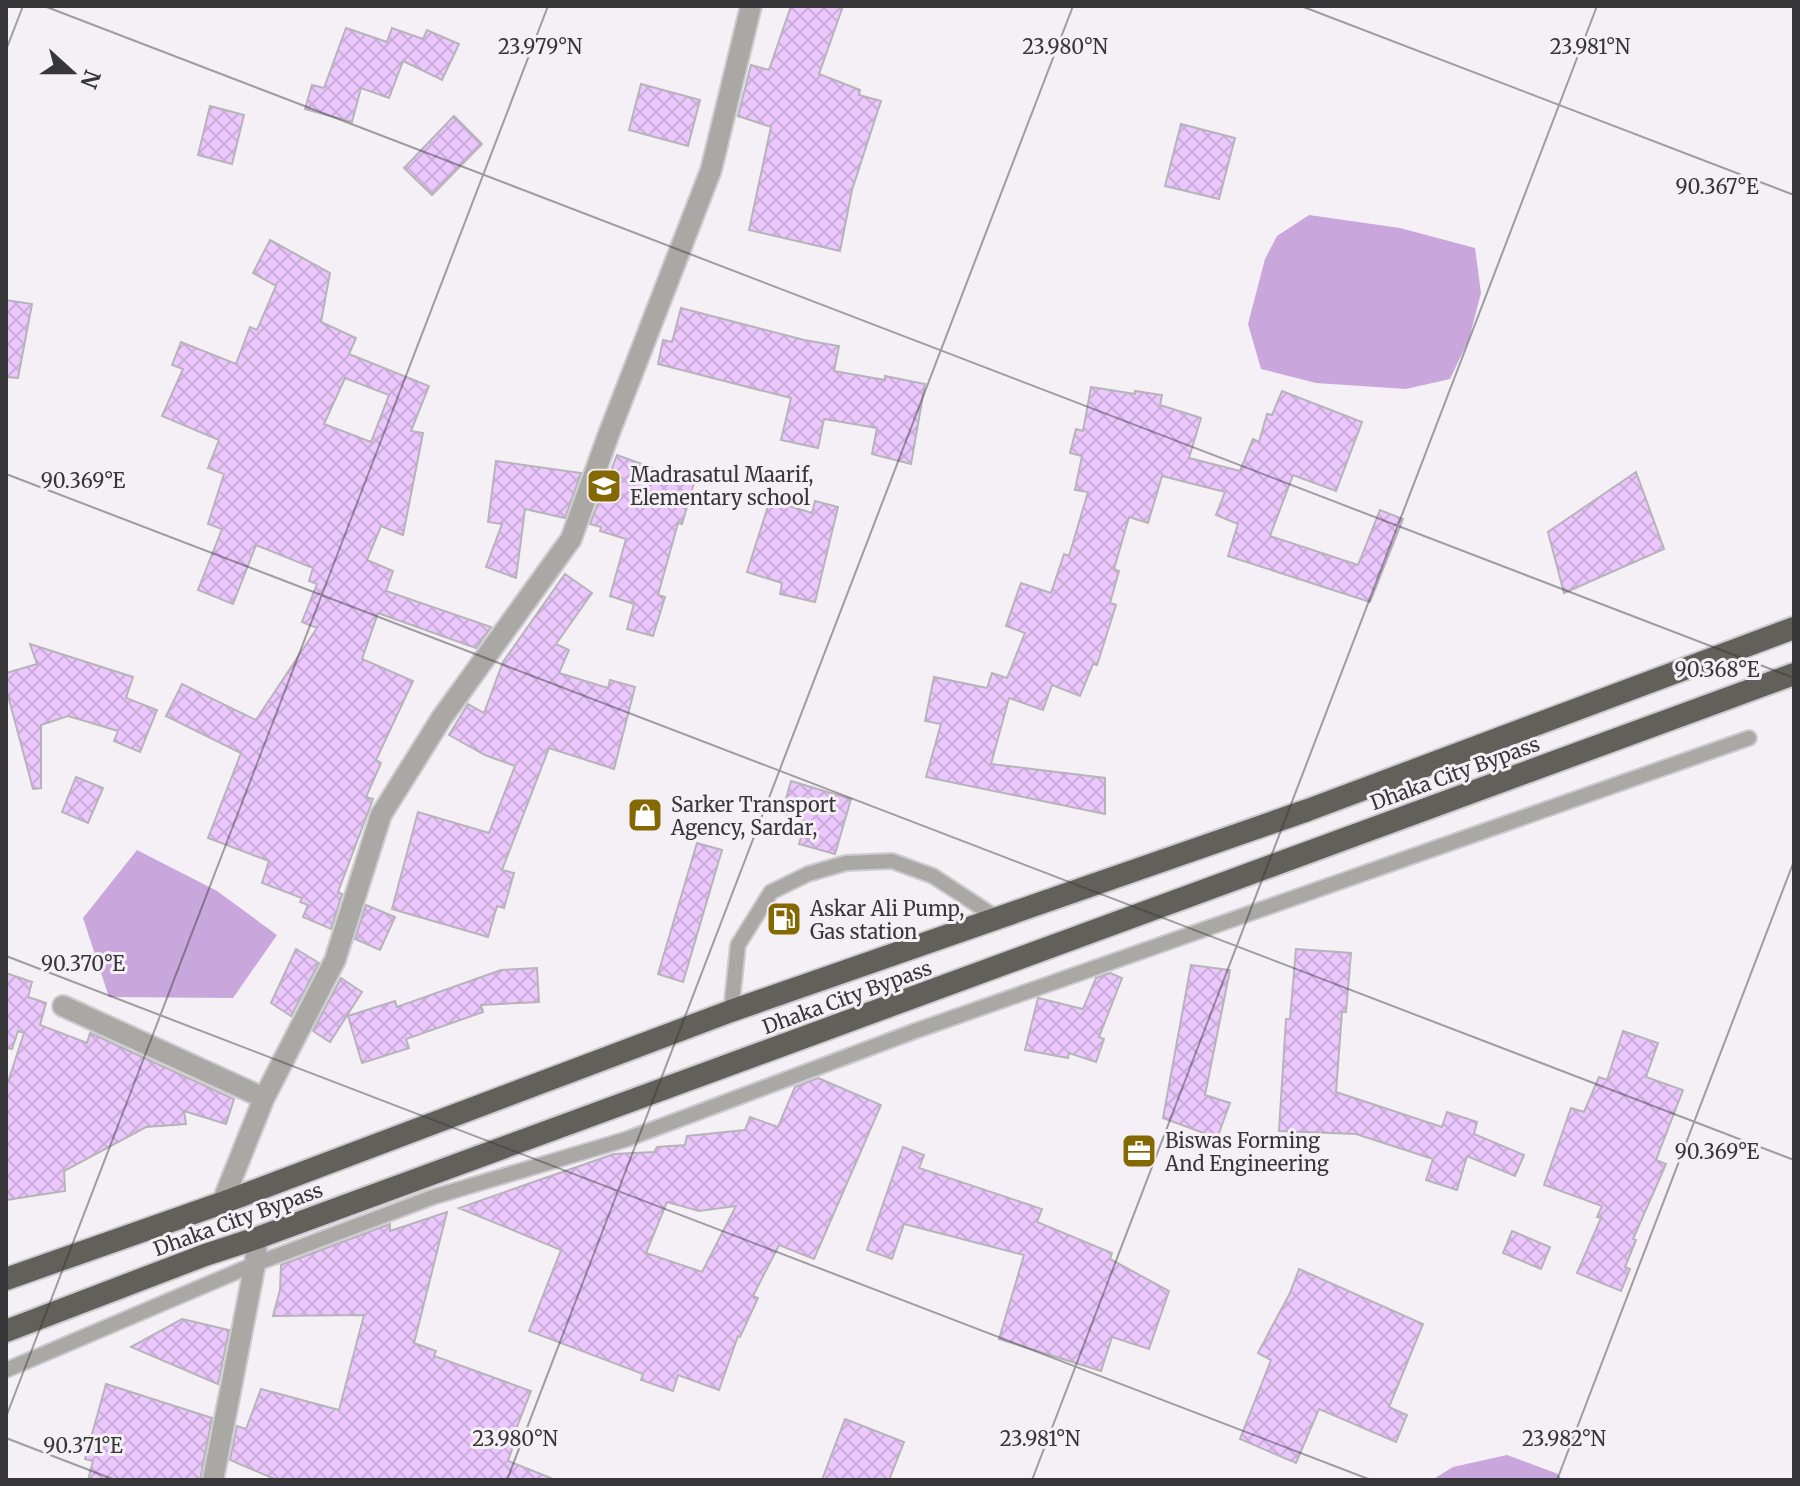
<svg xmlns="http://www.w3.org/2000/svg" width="1800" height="1486" font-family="Merriweather,serif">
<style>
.water{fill:#c9a6db}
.building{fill:url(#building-cross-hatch);stroke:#b7b4b9;stroke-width:2;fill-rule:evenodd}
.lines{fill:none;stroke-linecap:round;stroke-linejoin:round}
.service-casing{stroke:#cecbd0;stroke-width:18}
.minor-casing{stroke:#cecbd0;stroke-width:24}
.trunk-casing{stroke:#cecbd0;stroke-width:26}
.service{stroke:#a9a8a5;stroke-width:14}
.minor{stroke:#a9a8a5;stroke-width:20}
.trunk{stroke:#62605b;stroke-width:22}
.ticks{fill:none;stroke:#373638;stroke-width:2;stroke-opacity:0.45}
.labels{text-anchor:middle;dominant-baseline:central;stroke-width:6;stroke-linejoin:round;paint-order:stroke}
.poi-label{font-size:20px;fill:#373638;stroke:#f4f0f6;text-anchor:start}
.street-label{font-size:20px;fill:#373638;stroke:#f4f0f6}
.ticks-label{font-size:20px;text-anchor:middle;fill:#373638;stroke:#f4f0f6;stroke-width:6;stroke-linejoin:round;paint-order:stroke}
</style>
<defs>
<pattern id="building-cross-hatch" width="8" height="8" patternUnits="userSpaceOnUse" patternTransform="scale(2)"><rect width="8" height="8" fill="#ebc7fe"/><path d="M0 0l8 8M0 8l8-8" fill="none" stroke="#caacda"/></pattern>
</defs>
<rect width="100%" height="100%" fill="#f4f0f6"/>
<path class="water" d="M1309,215L1400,228L1475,248L1481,293L1469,339L1450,379L1406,389L1316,383L1261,369L1248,324L1265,259L1277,236Z
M137,850L217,891L277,935L233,998L109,997L83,918Z
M1507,1455L1558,1474L1562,1480H1432L1453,1467Z"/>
<path class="building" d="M791,6H843L819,74L860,90L859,95L881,101L852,190L840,251L749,230L771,127L738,116L751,65L769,70Z
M346,28L387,42L392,28L423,39L427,30L459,44L442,80L403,61L389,98L361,88L352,122L305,109L312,85L324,88Z
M641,84L700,100L688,146L629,130Z
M210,106L244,115L232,164L198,155Z
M454,116L482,144L432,195L404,168Z
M1181,124L1235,138L1219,199L1165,186Z
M270,240L330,273L321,322L356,338L349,354L429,386L411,431L423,433L403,535L381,526L367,560L393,571L386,591L491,627L476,648L378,613L362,659L413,681L376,760L381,763L366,797L373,799L338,892L342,894L331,929L303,917L308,905L300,902L302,898L262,883L269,861L208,838L241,753L166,716L182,684L256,720L317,628L302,622L317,584L309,581L313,568L256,545L233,604L198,590L222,529L208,524L224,474L208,468L219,440L162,416L183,369L172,365L181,342L236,364L250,327L257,330L276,286L253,273ZM345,378L389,395L371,442L324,424Z
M6,300L32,304L18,378L6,377Z
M681,308L804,340L839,346L834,371L885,380V376L925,384L911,464L872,454L877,428L824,419L818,448L781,440L791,398L658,364L663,340L672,342Z
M1091,387L1135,394V391L1162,395L1160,405L1201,418L1189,458L1240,471L1253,439L1259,442L1267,414L1272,415L1282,391L1362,422L1336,491L1293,475L1270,536L1358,565L1380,510L1403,519L1370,602L1228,556L1238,524L1216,515L1225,492L1162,476L1148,523L1129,517L1114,569L1119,571L1110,603L1116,605L1097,665L1093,664L1080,696L1052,685L1043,710L1009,698L991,764L1105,778V814L926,777L941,724L925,721L934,677L987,688L992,673L1007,678L1025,633L1006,626L1021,583L1051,593L1064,554L1069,556L1088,492L1075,490L1082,456L1070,453L1076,429L1083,431Z
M617,455L694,483L682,524L678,523L658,595L665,597L653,636L627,629L634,604L610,596L626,539L600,531L601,527L590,524Z
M496,461L581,473L565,518L525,509L516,578L486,567L502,524L488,522Z
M1636,472L1664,549L1564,593L1548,532Z
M770,500L812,513L815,501L838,507L815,602L780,594L782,583L747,572Z
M565,574L592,593L556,644L569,650L559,673L608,688L610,680L635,687L614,769L549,748L502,870L514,873L504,908L497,906L488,937L392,909L418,812L489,833L515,766L485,755L449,735L468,704L484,713L503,662Z
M30,644L133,677L126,698L157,710L140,752L114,741L118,731L68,716L41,725V788L33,789L6,688V673L37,664Z
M76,777L103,788L88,823L62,812Z
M791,781L851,799L835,854L799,844L806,821L782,813Z
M697,843L722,850L683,982L658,974Z
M366,905L395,917L380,950L355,939Z
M296,949L319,963L291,1016L271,1003Z
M1296,949L1351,953L1346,1012H1342L1336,1092L1442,1127L1447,1112L1477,1122L1474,1134L1524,1155L1515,1176L1467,1156L1457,1190L1426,1180L1433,1159L1356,1134L1279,1131L1286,1019H1290Z
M1191,965L1230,970L1205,1095L1230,1103L1217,1138L1163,1118Z
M537,968L539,1002L481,1005L483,1012L406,1039L409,1048L362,1063L348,1016L395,1001L397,1007L501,970Z
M6,973L32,982L28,997L46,1003L40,1025L87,1043L90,1033L234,1099L226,1124L184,1111L186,1124L146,1127L64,1171L65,1191L6,1200V1088L24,1033L18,1031L12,1049L6,1048Z
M1110,973L1122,978L1099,1037L1104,1039L1096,1062L1069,1053L1068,1058L1025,1050L1038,998L1083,1009L1096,978Z
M341,978L362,992L330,1042L313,1031Z
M1623,1031L1658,1043L1646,1077L1683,1090L1656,1160L1666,1164L1633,1239L1636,1240L1625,1267L1630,1269L1621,1291L1577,1273L1601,1218L1597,1217L1602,1206L1544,1185L1571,1108L1584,1112L1599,1077L1607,1080Z
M818,1078L881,1105L814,1259L779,1245L753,1296L758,1298L740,1337L738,1336L719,1390L678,1375L673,1391L641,1380L643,1374L529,1331L561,1250L459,1208L614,1154L654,1152L657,1147L685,1145L687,1136L745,1130L750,1117L778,1127L795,1087ZM667,1202L699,1211L736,1206L702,1272L646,1253Z
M903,1147L924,1155L919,1168L1042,1209L1037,1222L1112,1253L1110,1259L1169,1291L1149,1349L1112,1337L1101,1371L999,1339L1024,1255L904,1224L892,1259L867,1250Z
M447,1212L414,1343L436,1351L434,1356L531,1391L513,1437L516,1438L508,1461L551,1478L550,1480H277L230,1460L237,1426L246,1429L261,1389L339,1410L364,1315L273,1316L280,1290L281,1265L390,1224V1231Z
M1512,1231L1550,1247L1541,1269L1503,1253Z
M1299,1269L1423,1324L1389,1407L1407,1415L1396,1442L1319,1409L1296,1463L1240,1439L1271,1360L1258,1353L1290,1293Z
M182,1319L229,1330L218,1384L131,1347Z
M106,1384L212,1418L200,1480H88L93,1461L85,1459Z
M845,1419L904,1442L889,1480H822Z"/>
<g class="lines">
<defs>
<path id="service" d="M731,1011L738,945L771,892L808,874L846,863L892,861L933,876L997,918
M6,1370L255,1264L433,1197L627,1139L915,1031L1749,738"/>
<path id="minor" d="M63,1006L264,1098
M222,1203L264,1098L335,960L381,815L441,719L571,539L608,436L711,170L751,6
M213,1480L255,1264L257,1238"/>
<path id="trunk" d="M6,1279L222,1203L731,1011L1308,810L1794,628
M6,1331L205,1255L257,1238L1794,674"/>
</defs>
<use href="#service" class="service-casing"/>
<use href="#minor" class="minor-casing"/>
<use href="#trunk" class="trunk-casing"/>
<use href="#service" class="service"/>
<use href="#minor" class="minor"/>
<use href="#trunk" class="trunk"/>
</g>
<path class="ticks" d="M44,6L1794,678M1301,6L1794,195M6,50L23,6M6,474L1794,1160M6,956L1371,1480M6,1417L548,6M6,1438L115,1480M507,1480L1073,6M1032,1480L1597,6M1557,1480L1794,861"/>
<defs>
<symbol id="school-square" viewBox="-11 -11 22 22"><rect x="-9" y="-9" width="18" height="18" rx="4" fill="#846902" stroke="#f4f0f6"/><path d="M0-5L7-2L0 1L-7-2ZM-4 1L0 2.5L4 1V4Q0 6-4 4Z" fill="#fff"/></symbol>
<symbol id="shop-square" viewBox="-11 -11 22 22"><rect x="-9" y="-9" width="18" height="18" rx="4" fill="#846902" stroke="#f4f0f6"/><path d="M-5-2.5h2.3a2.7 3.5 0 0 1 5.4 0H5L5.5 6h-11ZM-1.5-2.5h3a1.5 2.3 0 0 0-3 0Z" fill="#fff"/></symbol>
<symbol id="fuel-square" viewBox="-11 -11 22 22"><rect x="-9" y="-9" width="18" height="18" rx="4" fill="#846902" stroke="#f4f0f6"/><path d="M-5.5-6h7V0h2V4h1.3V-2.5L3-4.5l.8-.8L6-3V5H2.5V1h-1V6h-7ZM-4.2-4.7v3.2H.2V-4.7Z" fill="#fff"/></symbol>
<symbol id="office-square" viewBox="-11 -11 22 22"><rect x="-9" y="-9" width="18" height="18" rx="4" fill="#846902" stroke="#f4f0f6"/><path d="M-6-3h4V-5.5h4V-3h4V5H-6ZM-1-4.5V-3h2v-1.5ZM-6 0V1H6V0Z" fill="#fff"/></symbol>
</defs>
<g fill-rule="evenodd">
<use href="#school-square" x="584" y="466" width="40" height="40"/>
<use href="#shop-square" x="625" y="795" width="40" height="40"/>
<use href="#fuel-square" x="764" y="899" width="40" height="40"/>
<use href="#office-square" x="1119" y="1131" width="40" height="40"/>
</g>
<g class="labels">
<g class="poi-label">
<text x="630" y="474">Madrasatul Maarif,<tspan x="630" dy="23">Elementary school</tspan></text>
<text x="671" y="804">Sarker Transport<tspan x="671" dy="23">Agency, Sardar,</tspan></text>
<text x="810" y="908">Askar Ali Pump,<tspan x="810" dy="23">Gas station</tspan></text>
<text x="1165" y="1140">Biswas Forming<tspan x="1165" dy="23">And Engineering</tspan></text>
</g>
<g class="street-label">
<text transform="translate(1455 773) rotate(-20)">Dhaka City Bypass</text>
<text transform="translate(847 997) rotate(-20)">Dhaka City Bypass</text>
<text transform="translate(238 1219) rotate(-20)">Dhaka City Bypass</text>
</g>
</g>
<g class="ticks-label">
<text x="540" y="54">23.979°N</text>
<text x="1065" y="54">23.980°N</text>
<text x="1590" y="54">23.981°N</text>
<text x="1717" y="194">90.367°E</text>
<text x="83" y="488">90.369°E</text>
<text x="1717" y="677">90.368°E</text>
<text x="83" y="971">90.370°E</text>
<text x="1717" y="1159">90.369°E</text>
<text x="515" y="1446">23.980°N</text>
<text x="1040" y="1446">23.981°N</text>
<text x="1564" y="1446">23.982°N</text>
<text x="83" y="1453">90.371°E</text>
</g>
<rect width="1800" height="1486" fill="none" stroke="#373638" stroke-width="16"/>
<g transform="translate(72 72) rotate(111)" stroke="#f4f0f6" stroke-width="6" paint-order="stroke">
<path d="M0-6L14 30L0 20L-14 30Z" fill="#373638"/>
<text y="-12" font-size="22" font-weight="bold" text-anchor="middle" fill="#373638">N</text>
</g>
</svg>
